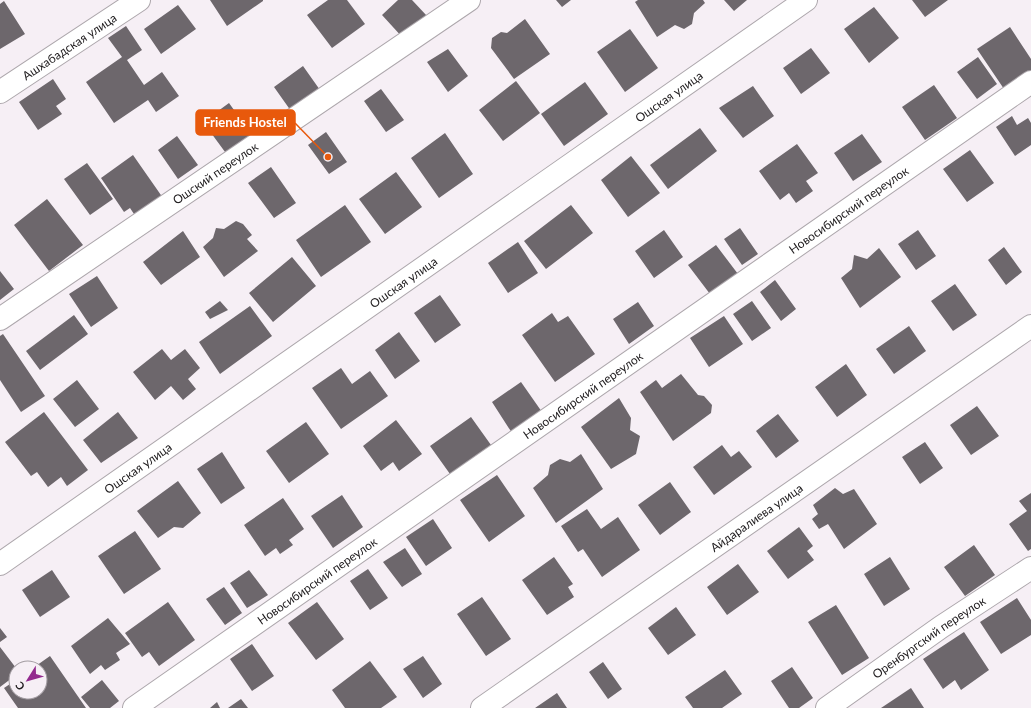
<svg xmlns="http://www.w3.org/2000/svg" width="1031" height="708" font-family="Lato,sans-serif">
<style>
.building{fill:#6d676c}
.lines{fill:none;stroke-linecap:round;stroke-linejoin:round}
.minor-casing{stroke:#ada7ac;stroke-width:24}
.minor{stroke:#fff;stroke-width:22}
.labels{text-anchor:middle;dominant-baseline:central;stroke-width:4;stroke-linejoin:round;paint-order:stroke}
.street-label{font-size:12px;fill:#232022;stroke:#f6eff5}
.leader{fill:none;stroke:#e8590c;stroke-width:1.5}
.callout-dot{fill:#e8590c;stroke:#f6eff5;stroke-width:1.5}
.callout{fill:#e8590c;stroke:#e8590c;stroke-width:1.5}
.callout-label{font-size:13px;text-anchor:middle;font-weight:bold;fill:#fff}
</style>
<rect width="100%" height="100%" fill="#f6eff5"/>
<path class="building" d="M210,0H263V1L227,26Z
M328,0H347L365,24L332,48L307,15Z
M398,0H412L427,16L403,38L382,15Z
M556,0H571L562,7Z
M638,0H703L705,3L694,13L692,24L684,29L675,25L657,37L635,2Z
M724,0H747L734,11Z
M912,0H948L925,17Z
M4,1L25,34L0,49V4Z
M178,5L196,29L161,54L144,29Z
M874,7L899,38L869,63L844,29Z
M525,19L550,54L514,79L491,48L492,38L501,32L507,33Z
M126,26L142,50L127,60L144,85L162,72L179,96L156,112L148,100L114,123L86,82L122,57L108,38Z
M1010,27L1031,59V71L1004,89L977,49Z
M630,29L658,68L625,92L597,52Z
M811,48L830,73L801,94L783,68Z
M448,49L468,76L448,92L427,62Z
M978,57L997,84L977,99L957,72Z
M303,66L320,90L291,111L274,87Z
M53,79L66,99L56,106L62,114L38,130L19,102Z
M516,81L540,113L503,141L479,110Z
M585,82L608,114L564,146L541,114Z
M934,85L957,118L925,140L902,107Z
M753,86L774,116L743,138L719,108Z
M381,89L404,120L386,132L364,101Z
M229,103L254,138L228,156L203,122Z
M1012,116L1017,125L1028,118L1031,123V145L1015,156L996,127Z
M700,128L717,151L668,189L650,165Z
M326,132L347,162L329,174L308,145Z
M445,133L473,174L439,198L411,158Z
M862,134L882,162L853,181L834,153Z
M177,136L198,165L178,179L158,150Z
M797,144L818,173L806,181L813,191L796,203L789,193L780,200L759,171Z
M970,150L994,183L967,202L943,169Z
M133,155L163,198L136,217L130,208L124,212L101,178Z
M631,156L660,193L628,217L601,180Z
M87,163L113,199L90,215L64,179Z
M271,167L296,203L274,218L248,183Z
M396,172L422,207L385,234L359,199Z
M47,199L83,245L49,271L14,225Z
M345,205L371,242L321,277L296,240Z
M571,205L593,233L546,269L524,241Z
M236,221L243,224L252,235L247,239L258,251L224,277L203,247L213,238L216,228L224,229Z
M740,228L758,254L742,265L724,239Z
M664,230L683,257L654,278L635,251Z
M918,230L936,256L916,270L898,244Z
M183,231L200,257L161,285L143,262Z
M518,242L538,273L508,293L488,263Z
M716,245L738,274L710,294L688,265Z
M1004,247L1022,272L1006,285L988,260Z
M879,248L901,277L860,308L841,278L852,269L854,255L867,259Z
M292,257L316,286L273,322L249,293Z
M0,271L14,289L0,300Z
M97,276L118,308L91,327L69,294Z
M775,280L796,309L781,321L760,292Z
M955,284L977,315L953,331L931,301Z
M440,295L461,325L435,343L414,313Z
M220,301L228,310L210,319L205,312Z
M752,301L771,328L752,341L733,314Z
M638,302L654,326L629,344L613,319Z
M250,306L272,336L220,374L199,342Z
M552,313L558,322L568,316L595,354L555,382L522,335Z
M74,315L88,334L40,370L26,351Z
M724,316L743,344L709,367L690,338Z
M909,326L926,351L894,374L876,349Z
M399,332L420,361L395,379L375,350Z
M3,334L45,396L21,412L0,380V336Z
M162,349L171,360L185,349L200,368L188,379L196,389L183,400L171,386L155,400L133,372Z
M846,364L867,395L837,417L815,387Z
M341,368L352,384L370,371L388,396L341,429L312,388Z
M681,374L698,395L704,396L712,405L711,413L673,441L640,392L656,380L662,388Z
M77,380L99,409L75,427L53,399Z
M521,382L542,412L512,433L492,402Z
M619,398L631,418L630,430L640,436L636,454L611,469L581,427Z
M977,406L999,436L971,455L950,425Z
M44,412L88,470L67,486L61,477L48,487L37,472L31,476L5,442Z
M118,412L138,438L101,463L83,440Z
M778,414L799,441L776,458L756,431Z
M471,417L491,445L450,474L430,446Z
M396,420L422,454L399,471L393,462L381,471L363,446Z
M306,422L329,454L289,483L266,451Z
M925,442L943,468L920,484L902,457Z
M722,445L731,457L739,451L752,467L714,495L693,467Z
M222,452L245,488L221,504L197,469Z
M581,454L603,489L556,523L533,488L548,475L550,465L560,459L570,462Z
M497,475L525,516L489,542L460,500Z
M178,481L201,513L183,528L174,527L158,538L137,511Z
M670,482L691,512L660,535L638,505Z
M835,488L843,494L854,489L877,524L844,549L828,524L819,529L812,519L818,514L813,505Z
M1031,493V549L1028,551L1009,524L1027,511L1019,501Z
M342,495L363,527L333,548L311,516Z
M283,498L304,529L289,540L293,545L280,554L276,548L265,556L244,525Z
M587,509L601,529L618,517L640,550L602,577L583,549L578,552L561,526Z
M433,519L452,548L426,566L406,537Z
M799,527L813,546L807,551L814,560L788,579L767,551Z
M135,531L161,569L124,594L98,556Z
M974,545L995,575L965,596L944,567Z
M405,548L422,574L402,587L383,562Z
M554,557L573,584L568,587L574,597L547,615L522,580Z
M890,557L910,589L884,606L864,574Z
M738,564L759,592L727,615L707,587Z
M368,569L388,598L370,610L350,581Z
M52,570L70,597L40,617L22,590Z
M249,570L268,595L247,608L230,583Z
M224,587L242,613L225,625L206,599Z
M482,597L511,639L486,656L457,614Z
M1017,598L1031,620V635L1001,654L980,622Z
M168,602L195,640L159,666L149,652L142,657L125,633Z
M317,602L344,639L316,660L288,623Z
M836,605L869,658L842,675L808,622Z
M676,607L696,635L668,655L648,628Z
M108,618L130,644L116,653L120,660L105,670L101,665L90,674L71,646Z
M0,628L7,637L0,642Z
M964,632L989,670L961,690L955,680L943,689L923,659Z
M252,644L274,676L252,691L230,659Z
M0,647L16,668V675L0,687Z
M50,656L86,708H18L4,688L16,680V692H40V668H33Z
M423,656L442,684L423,698L403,669Z
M370,661L397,697L381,708H345L332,690Z
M603,662L622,689L608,699L589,672Z
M792,667L813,698L799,708H789L771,681Z
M725,670L742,694L722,708H693L685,697Z
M102,680L119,701L110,708H90L81,697Z
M911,688L924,708H881Z
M557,693L567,708H535Z
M241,699L248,708H228Z
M217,702L220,708H210Z"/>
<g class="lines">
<defs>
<g id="minor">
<path id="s1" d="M0,92L139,0"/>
<path id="s2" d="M0,319L469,0"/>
<path id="s3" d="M0,564L806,0"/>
<path id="s4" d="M134,708L1031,82"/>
<path id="s5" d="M482,708L1031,326"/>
<path id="s6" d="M827,708L941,627L1031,568"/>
</g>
</defs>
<use href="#minor" class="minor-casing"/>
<use href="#minor" class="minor"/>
</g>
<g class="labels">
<g class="street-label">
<text stroke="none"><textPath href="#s1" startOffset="83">Ашхабадская улица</textPath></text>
<text stroke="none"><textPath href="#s3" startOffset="816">Ошская улица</textPath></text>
<text stroke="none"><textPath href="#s2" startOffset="260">Ошский переулок</textPath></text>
<text stroke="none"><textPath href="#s4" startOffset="871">Новосибирский переулок</textPath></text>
<text stroke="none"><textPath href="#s3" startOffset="492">Ошская улица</textPath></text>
<text stroke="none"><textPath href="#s4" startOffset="547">Новосибирский переулок</textPath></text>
<text stroke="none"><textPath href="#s3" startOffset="168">Ошская улица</textPath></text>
<text stroke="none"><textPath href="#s5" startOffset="334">Айдаралиева улица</textPath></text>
<text stroke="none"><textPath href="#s4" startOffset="223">Новосибирский переулок</textPath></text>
<text stroke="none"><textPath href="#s6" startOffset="124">Оренбургский переулок</textPath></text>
</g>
</g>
<path class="leader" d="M328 157L295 123"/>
<circle class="callout-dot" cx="328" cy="157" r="4"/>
<rect class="callout" x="196" y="110" width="99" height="25" rx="4"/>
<g class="callout-label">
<text x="245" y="127">Friends Hostel</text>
</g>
<g transform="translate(28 680) rotate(233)"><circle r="19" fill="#f6eff5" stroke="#a29ca1"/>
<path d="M0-3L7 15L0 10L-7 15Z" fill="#932a8e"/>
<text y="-6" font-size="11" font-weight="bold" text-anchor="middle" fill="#232022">С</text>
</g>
</svg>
